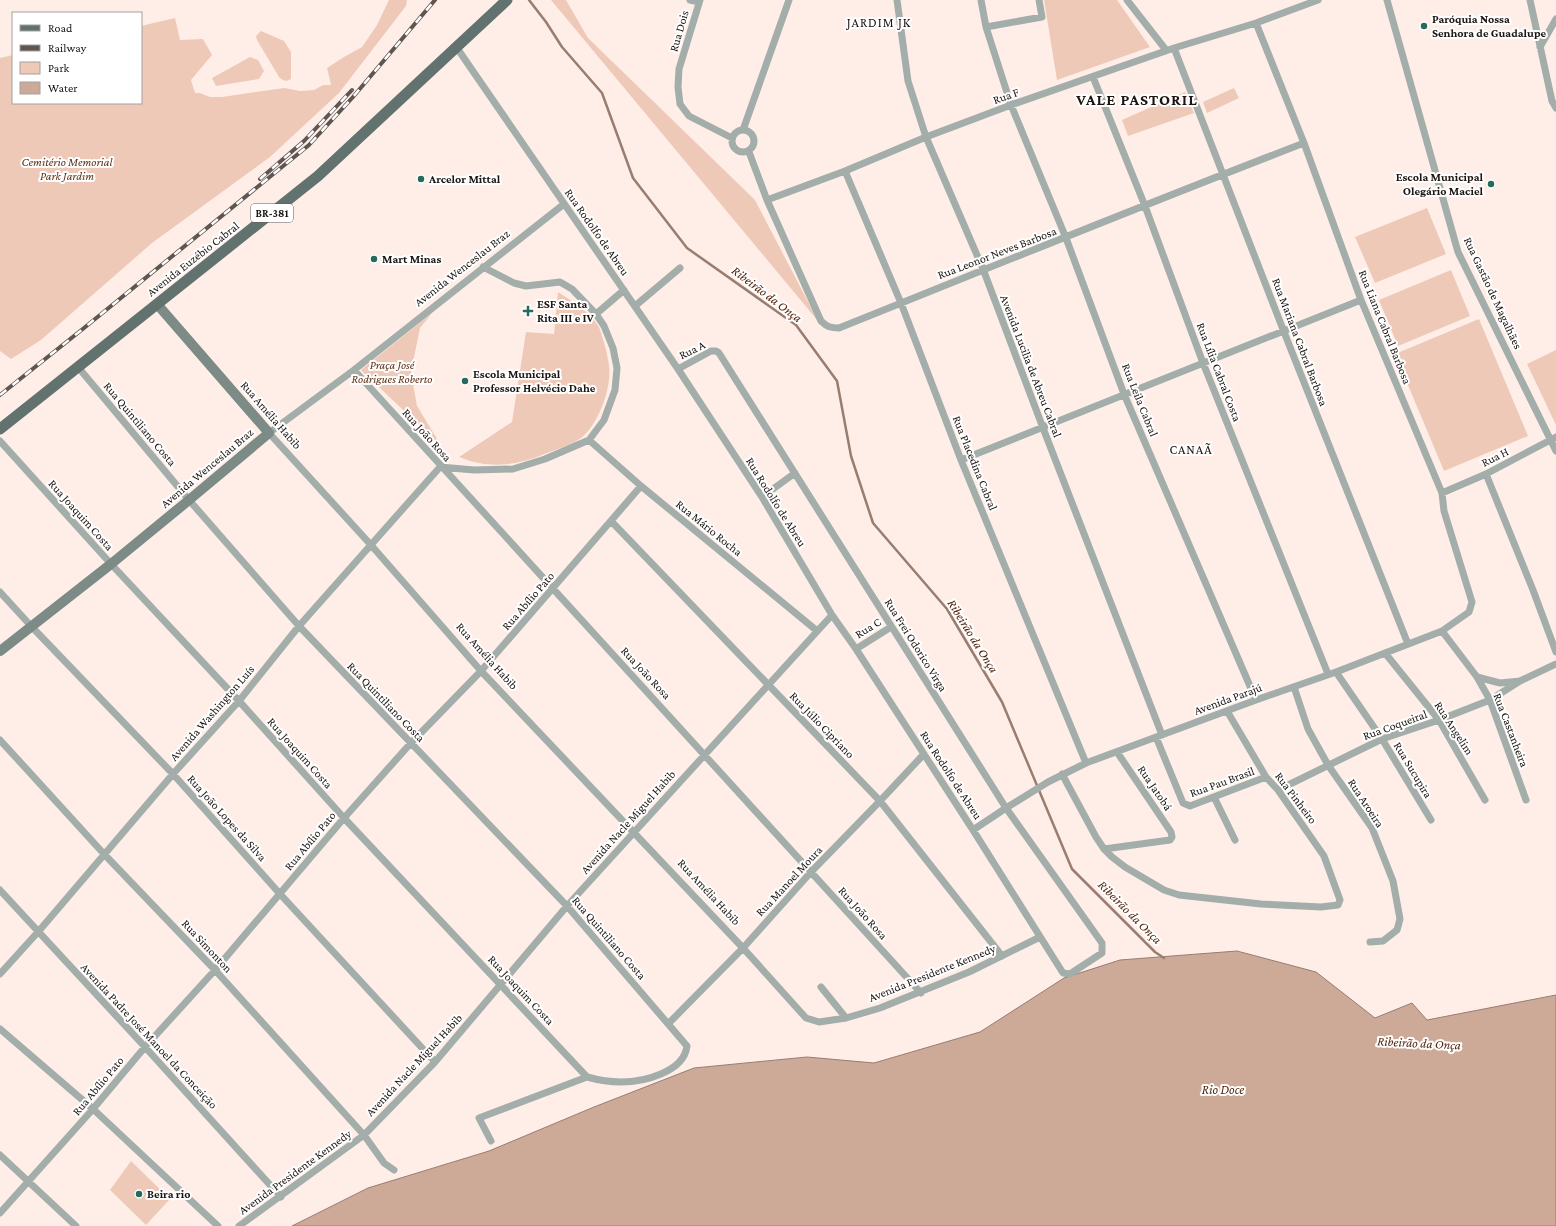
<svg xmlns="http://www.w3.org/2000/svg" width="1556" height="1226" font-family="'Crimson Pro',serif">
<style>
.green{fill:#eec9b8}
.water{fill:#cda998;stroke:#987d70}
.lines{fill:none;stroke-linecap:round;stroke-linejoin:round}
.stream{stroke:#987d70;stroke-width:2.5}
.street{stroke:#a3adaa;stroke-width:7}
.secondary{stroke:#7d8b87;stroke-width:10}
.primary{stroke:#62736f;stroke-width:11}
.rail-casing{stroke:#5f5551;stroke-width:4}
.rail{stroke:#fff;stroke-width:2.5;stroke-dasharray:8;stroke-linecap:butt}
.poi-dot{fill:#266a5b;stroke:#fff;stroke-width:1.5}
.labels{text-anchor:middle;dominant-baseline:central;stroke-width:4;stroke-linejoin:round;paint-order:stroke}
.shield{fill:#fff;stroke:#605b59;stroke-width:1}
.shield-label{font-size:11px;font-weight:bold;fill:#1c1512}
.poi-label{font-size:12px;font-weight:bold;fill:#1c1512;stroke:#fff;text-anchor:start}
.street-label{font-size:12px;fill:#1c1512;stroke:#fff}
.park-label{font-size:12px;font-style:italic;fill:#5e2e15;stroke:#fff}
.neighbourhood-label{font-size:13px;letter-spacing:1px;fill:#1c1512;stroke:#fff}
.water-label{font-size:13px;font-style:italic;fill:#55250c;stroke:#fff}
.district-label{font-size:16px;font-weight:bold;letter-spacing:1px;fill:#1c1512;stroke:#fff}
</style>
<rect width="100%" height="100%" fill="#ffeee7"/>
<path class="green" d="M389,0H407L406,6L339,93L270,157L152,243L41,340L11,359L0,351V58L13,55V103H141V26L175,18L180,40L203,39L212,55L191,80L195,93H200L210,97H222L284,88L300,91L314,90L323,85H331L327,68L344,57L362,47L377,25Z
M551,0H566L588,38L755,200L818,321Z
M1044,0H1117L1150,47L1057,80Z
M261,31L284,41L291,52V79C286,82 283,81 279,77L257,40L256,36Z
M250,57L258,60L264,71L259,79L216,86L212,78Z
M1234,88L1239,98L1207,113L1203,102Z
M1185,92L1194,113L1128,136L1122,120Z
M1427,208L1446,254L1375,283L1355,237Z
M1451,270L1470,316L1398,346L1379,300Z
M558,292C573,302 589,311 599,327C601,332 602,337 604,342C606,350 608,358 609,366C612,387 599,424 581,438C572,445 554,450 542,455C514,466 488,469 459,457L512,422L526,332L554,334Z
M432,313L420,328L411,372L417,406L442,447L361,370Z
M1479,319L1528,436L1444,471L1395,354Z
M1556,350V425L1527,364Z
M131,1161L170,1199L146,1225L110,1190Z"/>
<path class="water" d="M1237,951L1316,972L1375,1018L1412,1003L1427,1020L1556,995V1226H292L368,1188L489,1151L594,1107L694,1068L807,1057L874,1063L980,1032L1064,978L1120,960Z"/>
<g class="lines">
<path class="stream" d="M529,0L546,22L562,47L602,93L633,178L687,248L796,325L837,381L851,456L873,523L947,609L1002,702L1072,869L1155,952L1164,958"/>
<path class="street" d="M690,0L699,2
M700,0L679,69L678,87L680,104L689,116L732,138
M897,0L908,81L926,137L983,269L1043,428L1162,735
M981,0L986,27L1011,105L1066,238L1124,394L1256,700
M1127,0L1166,50
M1387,0L1458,252L1556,451
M1530,0L1552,101L1556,108
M986,27L1042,17L1039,0
M1540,47L1556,19
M457,48L678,369L762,497L832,615L856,649L973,830L1063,973L1070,974L1102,953V943L1006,808L719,353L716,351H711L678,369
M1174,48L1284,332L1408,644
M1093,77L1145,206L1203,363L1328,674
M732 141a11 11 0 1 1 22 0a11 11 0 1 1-22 0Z
M743,130L789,0
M749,152L767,200L821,321C827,327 831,328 839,328C994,266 1148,203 1304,143
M845,171L901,303L961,460L1086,763
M767,200L845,171L926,137L1011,105L1174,48L1256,23L1318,0
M564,204L354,370L269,433L371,545L481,671L743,948L806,1018L819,1022L846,1018L880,1008L969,972L1040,937
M635,306L680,268
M596,314L624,290
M78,367L189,500L299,626L567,906L687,1046C684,1072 644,1082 621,1082C610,1082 598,1080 587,1077L479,1118L491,1141
M354,370L921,993
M589,440L641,486L816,630
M0,441L111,564L239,701L344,818L587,1077
M961,460L1361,300
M1486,474L1533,590L1556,652
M1442,493L1486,474L1556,437
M762,497L795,473
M611,521L880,801L1002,956
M0,592L31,626L173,774L280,894L435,1062
M1442,631L1477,677L1490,700L1526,800
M856,649L891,627
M1385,653L1439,720L1485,800
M1336,672L1382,739L1431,820
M1477,677L1500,683L1520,681L1556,664
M1294,687L1308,729L1328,765L1372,828L1393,881L1400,919L1397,930L1383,941L1370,942
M1156,737L1183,803L1190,806L1266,777
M0,740L104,854L215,970L364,1135L384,1163L394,1170
M1062,774L1096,837L1104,849L1112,857L1125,867L1164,890L1179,895L1261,904L1321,907L1338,905L1340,900L1324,856L1278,790L1266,777L1227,711
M1278,790L1382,739L1439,720L1490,700L1520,681
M1214,797L1235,840
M973,830L1006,808L1048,782L1086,763L1256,700L1336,672L1442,631L1469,612L1472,602L1444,511L1442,493L1361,300L1304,143L1256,23
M1104,849L1170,840L1172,837L1171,832L1117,752
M0,890L145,1047L281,1197
M0,974L38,932L173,774L239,701L299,626L440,467L474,470L513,469L545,459L589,440L604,420L615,390L617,368L613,348L604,326L596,314L572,289L560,282L526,286L514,283L483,267
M821,987L846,1018
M669,1023L743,948L811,872L880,801L924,754
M0,1029L93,1109L218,1226
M0,1155L76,1226
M0,1213L93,1109L145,1047L215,970L344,818L410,744L481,671L641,486
M239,1226L364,1135L435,1062L567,906L832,615"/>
<path class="secondary" d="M0,651L111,564L189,500L269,433L157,304"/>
<path class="primary" d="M0,429L318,176L507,0"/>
<defs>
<path id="rail" d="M260,179L304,141L352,90
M0,395L84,328L309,145L353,97L435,0"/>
</defs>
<use href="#rail" class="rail-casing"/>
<use href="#rail" class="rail"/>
</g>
<g class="poi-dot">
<circle cx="1424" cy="26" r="4"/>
<circle cx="421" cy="179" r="4"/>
<circle cx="1491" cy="184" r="4"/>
<circle cx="374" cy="259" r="4"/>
<path d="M526 305h4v4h4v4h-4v4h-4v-4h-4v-4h4z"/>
<circle cx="465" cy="381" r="4"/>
<circle cx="139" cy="1194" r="4"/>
</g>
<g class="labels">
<rect class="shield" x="251" y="204" width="42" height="18" rx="3"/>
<g class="shield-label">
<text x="272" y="213">BR-381</text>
</g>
<g class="poi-label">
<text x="1432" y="19">Paróquia Nossa<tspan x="1432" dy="14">Senhora de Guadalupe</tspan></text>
<text x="1483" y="177" text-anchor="end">Escola Municipal<tspan x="1483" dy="14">Olegário Maciel</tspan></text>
<text x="429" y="179">Arcelor Mittal</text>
<text x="382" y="259">Mart Minas</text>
<text x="537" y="304">ESF Santa<tspan x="537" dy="14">Rita III e IV</tspan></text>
<text x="473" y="374">Escola Municipal<tspan x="473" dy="14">Professor Helvécio Dahe</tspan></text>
<text x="147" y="1194">Beira rio</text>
</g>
<g class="street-label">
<text transform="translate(679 31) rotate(-74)">Rua Dois</text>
<text transform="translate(1006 96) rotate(-20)">Rua F</text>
<text transform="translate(597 232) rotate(55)">Rua Rodolfo de Abreu</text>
<text transform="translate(997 253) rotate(-21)">Rua Leonor Neves Barbosa</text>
<text transform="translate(193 259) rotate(-38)">Avenida Euzébio Cabral</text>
<text transform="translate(462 268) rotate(-38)">Avenida Wenceslau Braz</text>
<text transform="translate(1493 293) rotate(65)">Rua Gastão de Magalhães</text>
<text transform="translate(1385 327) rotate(68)">Rua Liana Cabral Barbosa</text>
<text transform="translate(1300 342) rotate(69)">Rua Mariana Cabral Barbosa</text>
<text transform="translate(692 350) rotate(-26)">Rua A</text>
<text transform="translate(1031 366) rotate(69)">Avenida Lucilia de Abreu Cabral</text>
<text transform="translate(1219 372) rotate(69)">Rua Lília Cabral Costa</text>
<text transform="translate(1140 400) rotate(68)">Rua Leila Cabral</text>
<text transform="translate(271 415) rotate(49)">Rua Amélia Habib</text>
<text transform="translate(140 424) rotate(50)">Rua Quintiliano Costa</text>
<text transform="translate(427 435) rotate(48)">Rua João Rosa</text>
<text transform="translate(1495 457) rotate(-27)">Rua H</text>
<text transform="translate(975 463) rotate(68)">Rua Placedina Cabral</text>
<text transform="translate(207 468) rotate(-40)">Avenida Wenceslau Braz</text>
<text transform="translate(776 502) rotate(58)">Rua Rodolfo de Abreu</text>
<text transform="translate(81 515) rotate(48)">Rua Joaquim Costa</text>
<text transform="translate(709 528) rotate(39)">Rua Mário Rocha</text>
<text transform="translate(528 601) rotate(-49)">Rua Abílio Pato</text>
<text transform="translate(868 628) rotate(-32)">Rua C</text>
<text transform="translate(916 645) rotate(58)">Rua Frei Odorico Virga</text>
<text transform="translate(487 656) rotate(48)">Rua Amélia Habib</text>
<text transform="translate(646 673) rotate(47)">Rua João Rosa</text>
<text transform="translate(1228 699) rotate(-20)">Avenida Parajú</text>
<text transform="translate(386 702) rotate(46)">Rua Quintiliano Costa</text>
<text transform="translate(212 713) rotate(-49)">Avenida Washington Luís</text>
<text transform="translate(822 725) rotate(46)">Rua Júlio Cipriano</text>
<text transform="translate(1395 725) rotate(-20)">Rua Coqueiral</text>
<text transform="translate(1454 728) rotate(57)">Rua Angelim</text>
<text transform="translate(1511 730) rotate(69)">Rua Castanheira</text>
<text transform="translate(300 753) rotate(48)">Rua Joaquim Costa</text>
<text transform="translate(1413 770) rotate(59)">Rua Sucupira</text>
<text transform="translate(951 775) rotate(57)">Rua Rodolfo de Abreu</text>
<text transform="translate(1222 782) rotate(-20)">Rua Pau Brasil</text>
<text transform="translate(1155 788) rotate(56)">Rua Jatobá</text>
<text transform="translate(1296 798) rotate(53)">Rua Pinheiro</text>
<text transform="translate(1366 803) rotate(57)">Rua Aroeira</text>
<text transform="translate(227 818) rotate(48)">Rua João Lopes da Silva</text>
<text transform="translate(628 822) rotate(-48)">Avenida Nacle Miguel Habib</text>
<text transform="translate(310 841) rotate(-50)">Rua Abílio Pato</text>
<text transform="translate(789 881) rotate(-47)">Rua Manoel Moura</text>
<text transform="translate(709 892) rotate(47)">Rua Amélia Habib</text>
<text transform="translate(863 913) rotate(48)">Rua João Rosa</text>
<text transform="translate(609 938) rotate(49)">Rua Quintiliano Costa</text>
<text transform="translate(207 946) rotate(47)">Rua Simonton</text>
<text transform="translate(932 973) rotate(-22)">Avenida Presidente Kennedy</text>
<text transform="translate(521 990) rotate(47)">Rua Joaquim Costa</text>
<text transform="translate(149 1036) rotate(47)">Avenida Padre José Manoel da Conceição</text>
<text transform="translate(414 1065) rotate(-47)">Avenida Nacle Miguel Habib</text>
<text transform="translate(98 1086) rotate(-50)">Rua Abílio Pato</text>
<text transform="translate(295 1172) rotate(-36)">Avenida Presidente Kennedy</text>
</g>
<g class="park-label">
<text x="67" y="162">Cemitério Memorial<tspan x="67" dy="14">Park Jardim</tspan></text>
<text x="392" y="365">Praça José<tspan x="392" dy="14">Rodrigues Roberto</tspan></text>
</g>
<g class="neighbourhood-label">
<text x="879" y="22">JARDIM JK</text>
<text x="1191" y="449">CANAÃ</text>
</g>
<g class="water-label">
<text transform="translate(767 294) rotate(37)">Ribeirão da Onça</text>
<text transform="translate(973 636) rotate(58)">Ribeirão da Onça</text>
<text transform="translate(1130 912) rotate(45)">Ribeirão da Onça</text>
<text transform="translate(1419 1043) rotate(3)">Ribeirão da Onça</text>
<text x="1223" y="1089">Rio Doce</text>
</g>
<g class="district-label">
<text x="1137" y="99">VALE PASTORIL</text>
</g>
</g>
<rect x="12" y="12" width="130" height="92" fill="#ffffff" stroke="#a4a1a0"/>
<rect x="20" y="25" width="20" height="6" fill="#62736f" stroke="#a4a1a0"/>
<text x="48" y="32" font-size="12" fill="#1c1512">Road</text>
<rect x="20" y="45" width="20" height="6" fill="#5f5551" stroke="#a4a1a0"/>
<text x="48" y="52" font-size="12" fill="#1c1512">Railway</text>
<rect x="20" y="62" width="20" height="12" fill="#eec9b8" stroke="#a4a1a0"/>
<text x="48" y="72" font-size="12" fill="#1c1512">Park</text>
<rect x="20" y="82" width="20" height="12" fill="#cda998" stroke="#a4a1a0"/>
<text x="48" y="92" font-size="12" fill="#1c1512">Water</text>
</svg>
